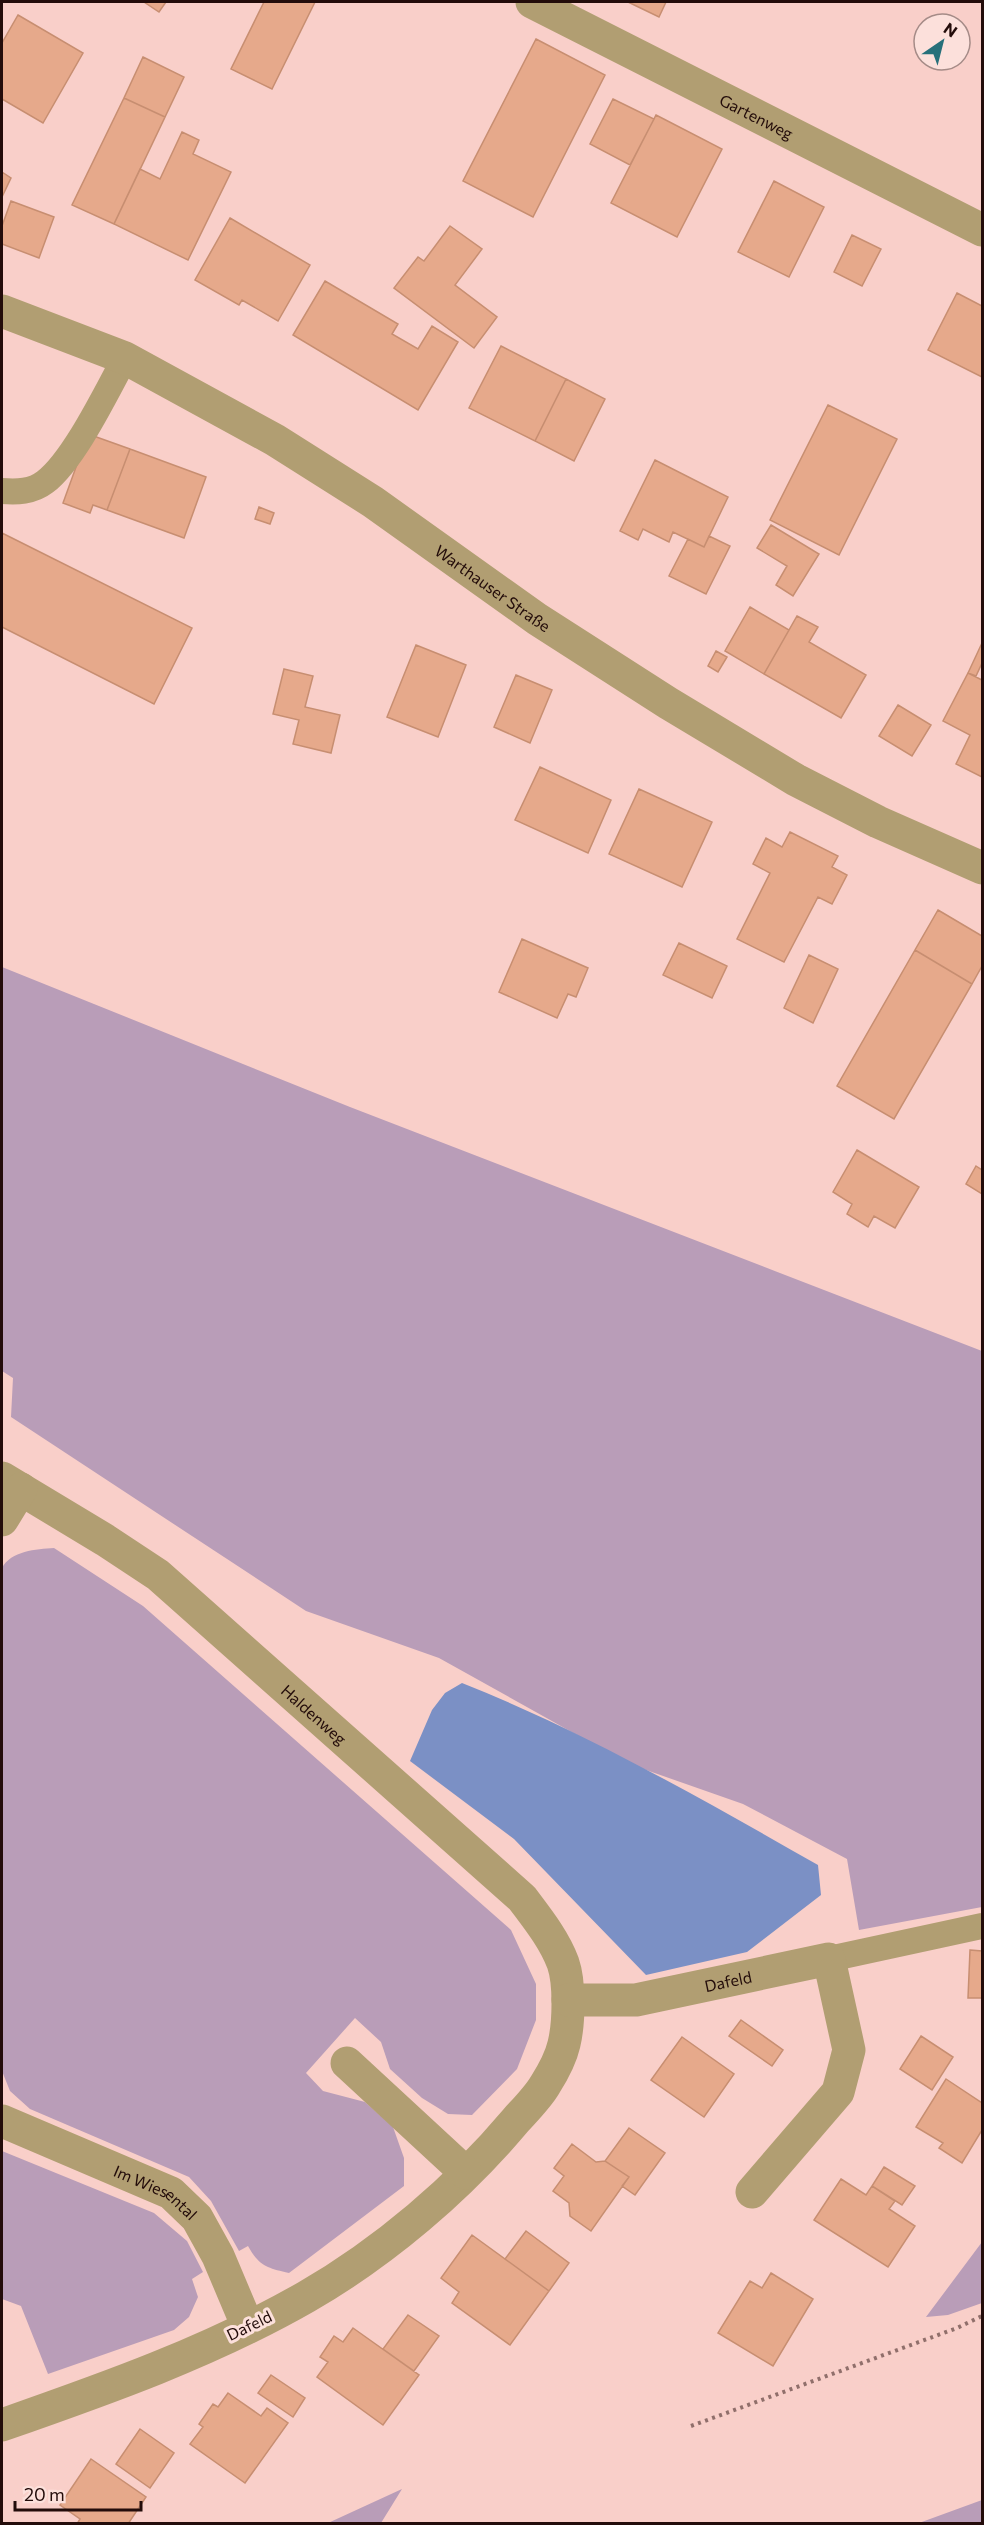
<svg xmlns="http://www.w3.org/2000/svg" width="984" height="2525" font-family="Commissioner,sans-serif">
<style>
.green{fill:#b99db8}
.water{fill:#7b90c5}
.building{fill:#e6a98b;stroke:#c78e71;stroke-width:1.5}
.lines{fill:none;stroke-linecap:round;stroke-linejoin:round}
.path{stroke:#906f6b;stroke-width:4;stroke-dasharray:3 4.5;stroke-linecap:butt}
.service{stroke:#b19e72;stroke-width:26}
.minor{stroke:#b19e72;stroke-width:33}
.labels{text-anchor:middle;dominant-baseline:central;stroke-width:6;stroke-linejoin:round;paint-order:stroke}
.street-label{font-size:16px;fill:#230c0a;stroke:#fce0db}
</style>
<rect width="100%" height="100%" fill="#f9cfc9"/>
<path class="green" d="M2,967L350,1107L982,1351V1907L859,1930L847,1859L743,1804L629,1764L439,1658L306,1611L11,1417L13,1378L2,1371Z
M54,1548L143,1606L511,1930L536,1984V2020L517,2069L472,2115L448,2114L422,2098L390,2069L381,2042L355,2018L306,2073L323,2091L365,2102L393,2127L404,2158V2186L289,2273C267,2268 259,2266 248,2246L239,2251L211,2201L189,2177L30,2109L10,2091L2,2071V1568C11,1551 36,1549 54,1548Z
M2,2151L154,2213L187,2241L203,2272L192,2279L198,2297L189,2317L174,2330L48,2374L21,2306L2,2299Z
M982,2242V2303L948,2315L926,2317Z
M402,2489L381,2523H328Z
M982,2500V2523H919Z"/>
<path class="water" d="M462,1683C585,1732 702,1799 818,1865L821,1895L747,1952L646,1975L514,1839L410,1761L432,1710L445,1693Z"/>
<path class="building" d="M144,2H166L159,12Z
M264,2H315L272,89L231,69Z
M628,2H666L659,17Z
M18,15L83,53L43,123L2,99V43Z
M536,39L605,75L533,217L463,181Z
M143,57L184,77L165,117L124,98Z
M124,98L165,117L114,224L72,205Z
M613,99L654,119L630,165L590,144Z
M656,115L722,149L677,237L611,203Z
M182,132L199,140L193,154L231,172L188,260L114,224L140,169L160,179Z
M2,172L11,178L2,197Z
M774,181L824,207L789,277L738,252Z
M11,201L54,217L39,258L2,244V226Z
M230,218L310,265L278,321L242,300L239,305L195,280Z
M450,226L482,249L455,285L497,317L474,348L394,288L418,257L424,261Z
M852,235L881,249L862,286L834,272Z
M325,281L398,324L392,334L418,349L432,326L458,342L418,410L293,335Z
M957,293L982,306V377L928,350Z
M501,346L566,379L535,441L469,408Z
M566,379L605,399L574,461L535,441Z
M828,405L897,439L839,555L770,520Z
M88,434L130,449L107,510L93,505L90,513L63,503Z
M130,449L206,477L184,538L107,510Z
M655,460L728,497L704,547L673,532L669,542L643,529L638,540L620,531Z
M259,507L274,513L270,524L255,519Z
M771,525L819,554L793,596L776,585L787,566L757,548Z
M2,533L192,628L154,704L2,627Z
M709,536L730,546L706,594L669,576L688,539L704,547Z
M750,607L789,630L764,674L725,651Z
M797,616L818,627L809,642L866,675L841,718L764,674Z
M982,643V663L976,676L968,673Z
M416,645L466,665L438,737L387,717Z
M716,651L727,657L718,672L708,666Z
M284,669L313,676L305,707L340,715L331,753L293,744L299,720L273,714Z
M968,673L982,680V777L956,764L970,735L943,721Z
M516,675L552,690L530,743L494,727Z
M898,705L931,725L912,756L879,736Z
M540,767L611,800L588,853L515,820Z
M639,789L712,822L682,887L609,854Z
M790,832L838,856L832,867L847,875L832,904L818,897L784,962L737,939L770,873L753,864L766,838L782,847Z
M938,910L982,936V966L972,984L915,950Z
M522,939L588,968L576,997L568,994L557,1018L499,992Z
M679,943L727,966L712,998L663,975Z
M915,950L972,984L894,1119L837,1086Z
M809,955L838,969L813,1023L784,1008Z
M857,1150L919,1187L895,1228L874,1216L868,1227L847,1214L852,1204L833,1192Z
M976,1166L982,1170V1194L966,1184Z
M970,1950L982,1951V1998H968Z
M741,2020L783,2050L772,2066L729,2036Z
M921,2036L953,2057L932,2090L900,2069Z
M682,2037L734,2074L704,2117L651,2080Z
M946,2079L982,2103V2130L962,2163L939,2148L943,2143L916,2127Z
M629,2128L665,2153L635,2195L622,2186L629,2177L605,2161Z
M572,2144L596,2162L605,2161L629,2177L591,2231L570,2216L569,2203L553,2191L564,2176L554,2168Z
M884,2167L915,2186L902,2205L872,2186Z
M841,2179L866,2195L872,2186L895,2201L889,2209L915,2226L888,2267L814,2220Z
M526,2231L569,2263L549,2291L505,2259Z
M472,2235L549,2291L510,2345L452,2303L459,2292L441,2278Z
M771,2273L813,2299L773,2366L718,2333L750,2281L762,2288Z
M408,2315L439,2336L414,2371L383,2349Z
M353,2328L419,2375L383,2425L317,2377L328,2362L320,2357L334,2336L343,2342Z
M271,2375L305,2398L293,2417L258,2393Z
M228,2393L261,2416L267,2408L288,2423L245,2483L190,2444L203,2427L199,2424L213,2404L218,2407Z
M140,2429L174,2453L150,2488L116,2464Z
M91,2459L146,2497L128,2524H77L80,2519L60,2505Z"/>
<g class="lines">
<path class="path" d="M691,2426L957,2328L982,2316"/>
<path class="service" d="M2,491C17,492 32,492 45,482C74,460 107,391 125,358
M829,1959L982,1926"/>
<g class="minor">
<path id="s1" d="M532,2L982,230"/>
<path id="s2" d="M2,311L125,358L275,440L373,502L537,619L668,703L796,780L878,822L982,868"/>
<path id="s3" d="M2,1478L105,1540L158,1575L522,1898C537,1918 554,1939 563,1963C570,1983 569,2023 564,2044C561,2057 552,2074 545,2085C538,2097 526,2109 516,2120C458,2189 384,2252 306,2297C210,2352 105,2389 2,2425"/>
<path d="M2,1520L21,1489"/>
<path id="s4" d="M568,2000H636L829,1959L849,2050L838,2092L752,2192"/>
<path d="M347,2063L466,2173"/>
<path id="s5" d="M2,2121L171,2193L197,2218L218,2256L248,2327"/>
</g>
</g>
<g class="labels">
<g class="street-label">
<text stroke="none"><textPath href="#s1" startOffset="252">Gartenweg</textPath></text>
<text stroke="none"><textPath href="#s2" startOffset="566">Warthauser Straße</textPath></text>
<text stroke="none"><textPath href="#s3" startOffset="393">Haldenweg</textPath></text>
<text stroke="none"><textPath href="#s4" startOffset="162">Dafeld</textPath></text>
<text stroke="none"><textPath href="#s5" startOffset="170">Im Wiesental</textPath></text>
<text transform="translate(249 2325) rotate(-26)">Dafeld</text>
</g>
</g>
<rect width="984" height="2525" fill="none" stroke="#230c0a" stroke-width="6"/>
<g transform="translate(942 42) rotate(35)"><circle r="28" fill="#fce0db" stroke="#a58b87" stroke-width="1.5"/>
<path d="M0-4.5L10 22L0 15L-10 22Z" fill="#27707a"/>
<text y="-9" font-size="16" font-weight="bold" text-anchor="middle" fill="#230c0a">N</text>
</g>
<path d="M15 2501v9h126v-9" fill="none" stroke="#230c0a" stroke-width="3"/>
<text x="24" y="2501" font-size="18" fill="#230c0a" stroke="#fce0db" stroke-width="4.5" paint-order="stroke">20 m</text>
</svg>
